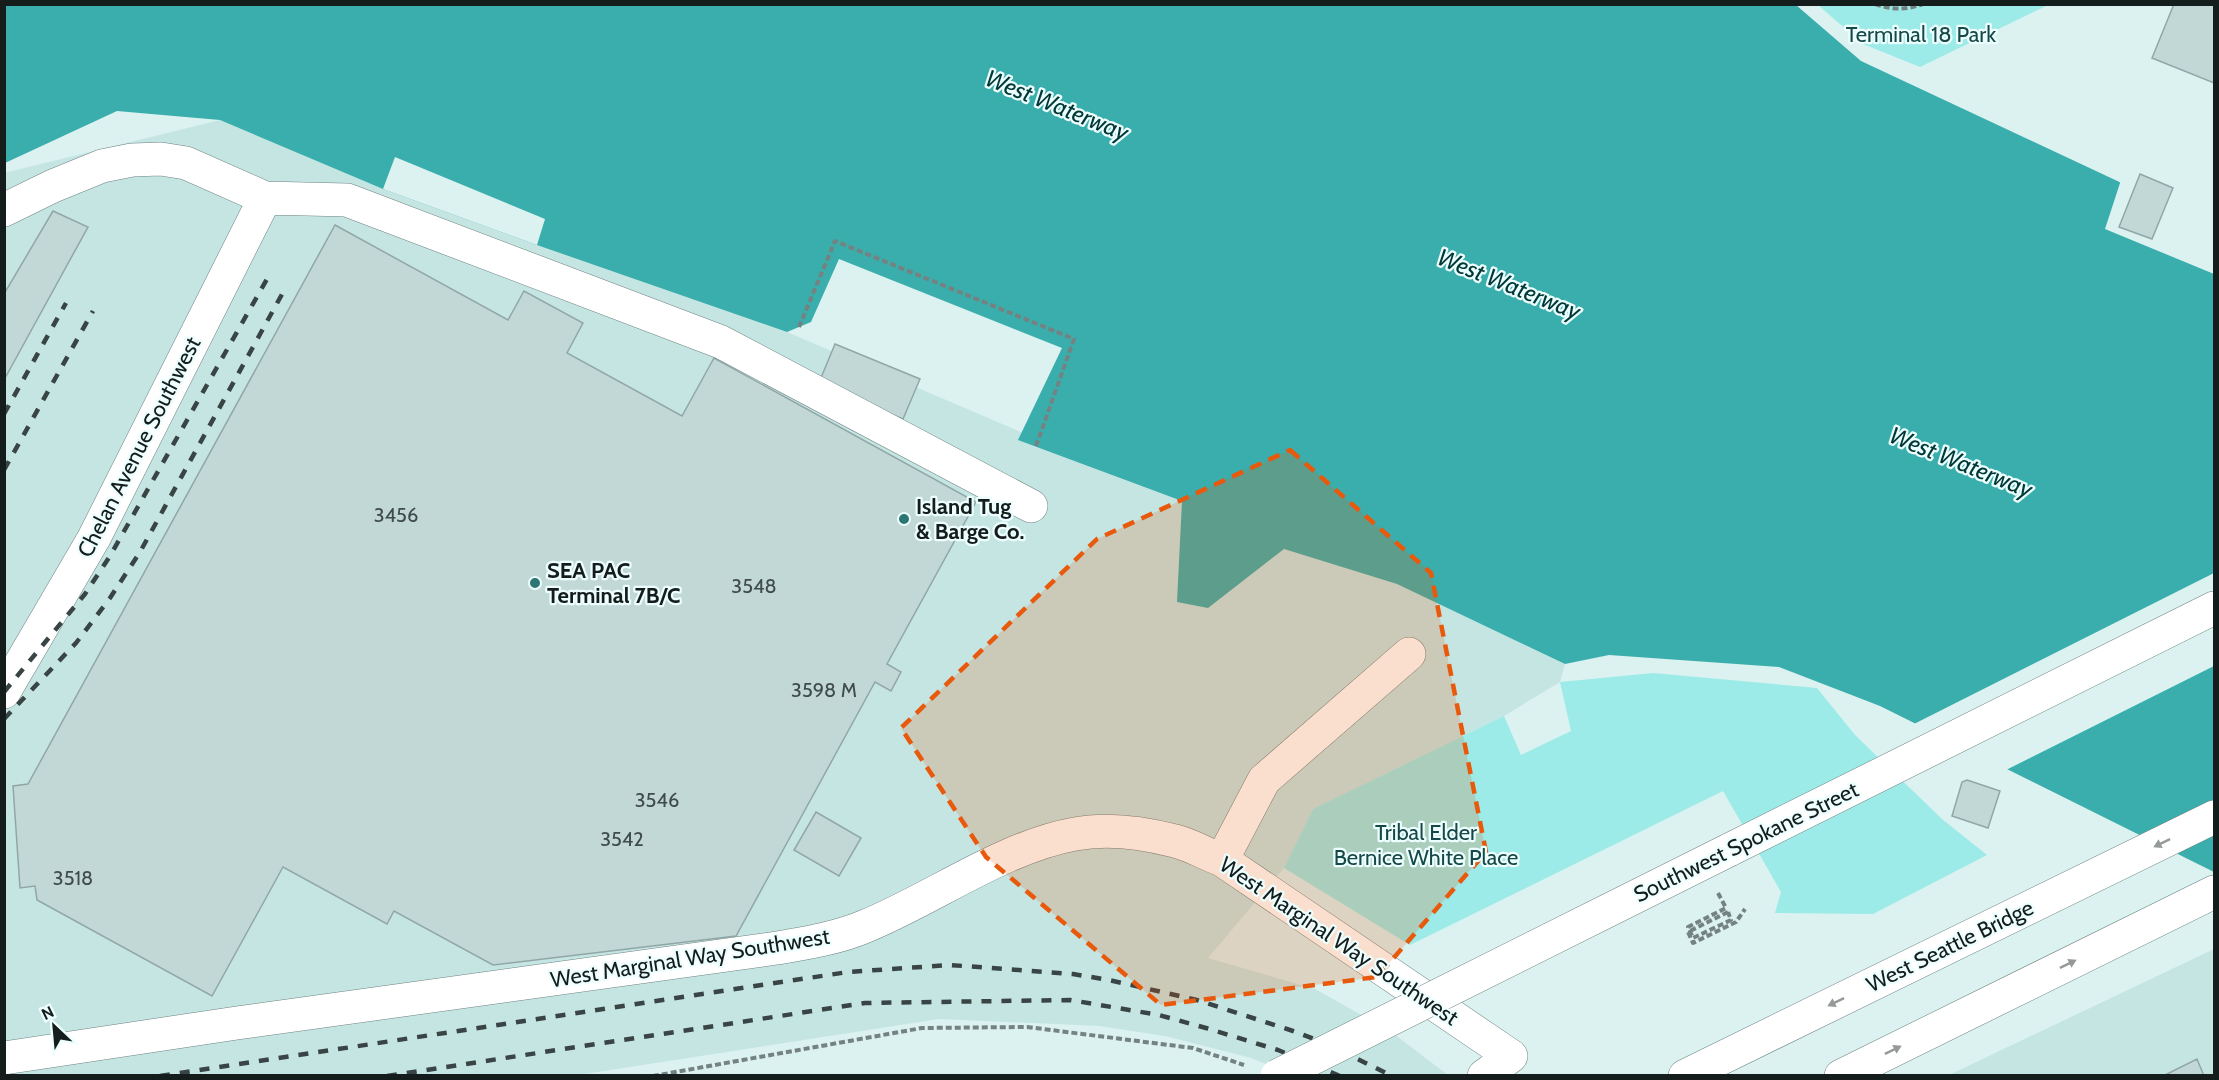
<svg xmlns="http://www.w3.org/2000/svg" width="2219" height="1080" font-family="Cabin,sans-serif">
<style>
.built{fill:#c5e5e3}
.green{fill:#9cebe8}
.water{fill:#3aaeac}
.pier{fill:#dbf2f1}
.building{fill:#c2d8d7;stroke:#91a7a6;stroke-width:1.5}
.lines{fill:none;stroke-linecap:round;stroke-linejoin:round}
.minor-casing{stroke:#6e8382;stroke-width:34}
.major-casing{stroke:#6e8382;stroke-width:34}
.highway-casing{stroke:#6e8382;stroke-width:34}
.path{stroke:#748382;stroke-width:4;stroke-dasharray:6 3;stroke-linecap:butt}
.minor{stroke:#fff;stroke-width:33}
.major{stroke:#fff;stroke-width:33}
.highway{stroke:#fff;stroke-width:33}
.rail{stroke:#394444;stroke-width:4.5;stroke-dasharray:10 10;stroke-linecap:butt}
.major-bridge-casing{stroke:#6e8382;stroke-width:34;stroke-linecap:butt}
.path-bridge{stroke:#748382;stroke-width:4;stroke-dasharray:6 3;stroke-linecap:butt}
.major-bridge{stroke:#fff;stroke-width:33}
.oneway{fill:#959999}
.marked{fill:#e8590c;fill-opacity:0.2;stroke:#e8590c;stroke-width:4.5;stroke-dasharray:12 8;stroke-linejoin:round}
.poi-dot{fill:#2c7674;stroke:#ecfefd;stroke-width:2}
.labels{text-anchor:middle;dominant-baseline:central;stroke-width:4.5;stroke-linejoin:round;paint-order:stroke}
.number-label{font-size:20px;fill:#404b4b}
.park-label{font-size:22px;fill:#164847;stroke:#ecfefd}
.street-label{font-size:22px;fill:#141c1c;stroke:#ecfefd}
.poi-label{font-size:22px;font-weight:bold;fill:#141c1c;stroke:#ecfefd;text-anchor:start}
.water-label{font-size:24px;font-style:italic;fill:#003837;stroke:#ecfefd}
</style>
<rect width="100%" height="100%" fill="#dbf2f1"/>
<path class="built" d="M220,120L383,189L787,332L1182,501L1284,549L1397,584L1565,664L1560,682L1504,716L1313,809L1284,868L1208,958L1315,989L1390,1031L1448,1075H1293L1251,1058L1165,1036L1099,1026L939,1019L578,1075H5L4,173Z
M2214,949V1075H1949Z"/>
<path class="green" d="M1818,5H2048L1920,67L1863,44Z
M1653,673L1817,688L1855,735L1942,819L1987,855L1873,914L1775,913L1781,892L1723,791L1410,945L1284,868L1313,809L1504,716L1521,755L1571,731L1560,682Z"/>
<path class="water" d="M4,5H1796L1861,61L2128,186L2214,218V872L1880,706L1779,667L1609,655L1565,664L1397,584L1284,549L1208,608L1177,602L1182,501L1018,440L1062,348L839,259L811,322L787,332L537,245L383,189L220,120L117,111L5,163Z"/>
<path class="pier" d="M395,157L545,219L537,245L383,189Z
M2121,180L2214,215V274L2105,229Z
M2214,573V666L2004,771L1912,725Z"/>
<path class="building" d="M2174,4H2214V83L2152,58Z
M2140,174L2173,188L2152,239L2119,227Z
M53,211L88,227L4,380V294Z
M335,225L508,320L524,291L583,323L567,353L682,416L714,358L976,502L887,664L901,672L891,691L875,682L736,936L493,965L394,911L387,924L283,867L212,996L37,900L35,886L20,888L13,786L28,784Z
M835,344L920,379L903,419L818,385Z
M1967,780L2000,791L1988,828L1952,816L1962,782Z
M816,812L861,838L839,876L794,850Z
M2197,1059L2204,1076H2163Z"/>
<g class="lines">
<defs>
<path id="minor" d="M4,210L53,186L102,166L132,160L161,159L186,163L265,198L347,200L721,342L1031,506
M4,692L94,538L265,198
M1222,860L1264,780L1409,654
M4,1058L237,1023L777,948C807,943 838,938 866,926C934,898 1003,847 1075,834C1106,828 1144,833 1175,841C1191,845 1206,854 1222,860L1511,1056L1484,1076"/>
<path id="major" d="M1729,850L2214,608"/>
<path id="highway" d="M1685,1076L2214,817
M1841,1076L2214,892"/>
</defs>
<use href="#minor" class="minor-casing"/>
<use href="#major" class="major-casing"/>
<use href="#highway" class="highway-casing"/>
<path class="path" d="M1875,4C1892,10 1906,10 1923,4
M799,327L835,241L1074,339L1036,446
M1728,912L1688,932L1693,943L1736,922L1745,909
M653,1076L922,1028L1027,1027L1193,1048L1244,1065"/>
<use href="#minor" class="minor"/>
<use href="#major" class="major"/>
<use href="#highway" class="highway"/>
<path class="rail" d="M4,414L66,303
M4,470L93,311
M4,692L85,594L110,556L267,279
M4,719L76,643L110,598L140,552L286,287
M160,1076L848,972L950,965L1073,974L1109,980L1197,1000L1293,1031L1325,1043L1392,1076
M387,1076L865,1003L1070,1000L1159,1015L1206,1028L1278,1050L1340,1076"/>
<defs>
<path id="major-bridge" d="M1277,1076L1729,850"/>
</defs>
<use href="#major-bridge" class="major-bridge-casing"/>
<path class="path-bridge" d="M1718,893L1726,908L1688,927L1693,938L1731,920L1728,912"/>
<use href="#major-bridge" class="major-bridge"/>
</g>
<defs><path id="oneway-solid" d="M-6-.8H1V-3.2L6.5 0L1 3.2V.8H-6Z" transform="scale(1.5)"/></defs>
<g class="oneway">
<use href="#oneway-solid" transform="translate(2162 843) rotate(154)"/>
<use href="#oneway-solid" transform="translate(2068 964) rotate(-26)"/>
<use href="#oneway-solid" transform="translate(1836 1002) rotate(154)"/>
<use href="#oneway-solid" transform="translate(1893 1050) rotate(-26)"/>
</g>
<path class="marked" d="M1290,450L1431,573L1486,852L1377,977L1161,1005L986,857L901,728L1097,539Z"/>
<g class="poi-dot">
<circle cx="904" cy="519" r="6"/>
<circle cx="535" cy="583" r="6"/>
</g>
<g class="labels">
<g class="number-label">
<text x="396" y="515">3456</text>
<text x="754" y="586">3548</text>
<text x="824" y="690">3598 M</text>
<text x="657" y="800">3546</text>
<text x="622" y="839">3542</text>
<text x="73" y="878">3518</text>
</g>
<g class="park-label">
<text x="1921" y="34">Terminal 18 Park</text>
<text x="1426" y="832">Tribal Elder<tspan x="1426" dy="25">Bernice White Place</tspan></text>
</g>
<g class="street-label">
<text transform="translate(139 447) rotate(-63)">Chelan Avenue Southwest</text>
<text transform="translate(1746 842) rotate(-26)">Southwest Spokane Street</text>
<text transform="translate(1339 941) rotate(34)">West Marginal Way Southwest</text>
<text transform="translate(1950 946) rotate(-26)">West Seattle Bridge</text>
<text transform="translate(690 958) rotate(-9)">West Marginal Way Southwest</text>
</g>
<g class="poi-label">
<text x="916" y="506">Island Tug<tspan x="916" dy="25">&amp; Barge Co.</tspan></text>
<text x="547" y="570">SEA PAC<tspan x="547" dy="25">Terminal 7B/C</tspan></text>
</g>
<g class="water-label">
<text transform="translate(1057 105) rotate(22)">West Waterway</text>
<text transform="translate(1509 284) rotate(22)">West Waterway</text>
<text transform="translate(1961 462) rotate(22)">West Waterway</text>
</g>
</g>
<rect width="2219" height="1080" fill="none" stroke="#141c1c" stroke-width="12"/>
<g transform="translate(54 1026) rotate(334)" stroke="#ecfefd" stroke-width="4.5" paint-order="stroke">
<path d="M0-4.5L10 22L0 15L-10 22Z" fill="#141c1c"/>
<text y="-9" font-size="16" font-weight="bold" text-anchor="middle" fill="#141c1c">N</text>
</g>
</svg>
